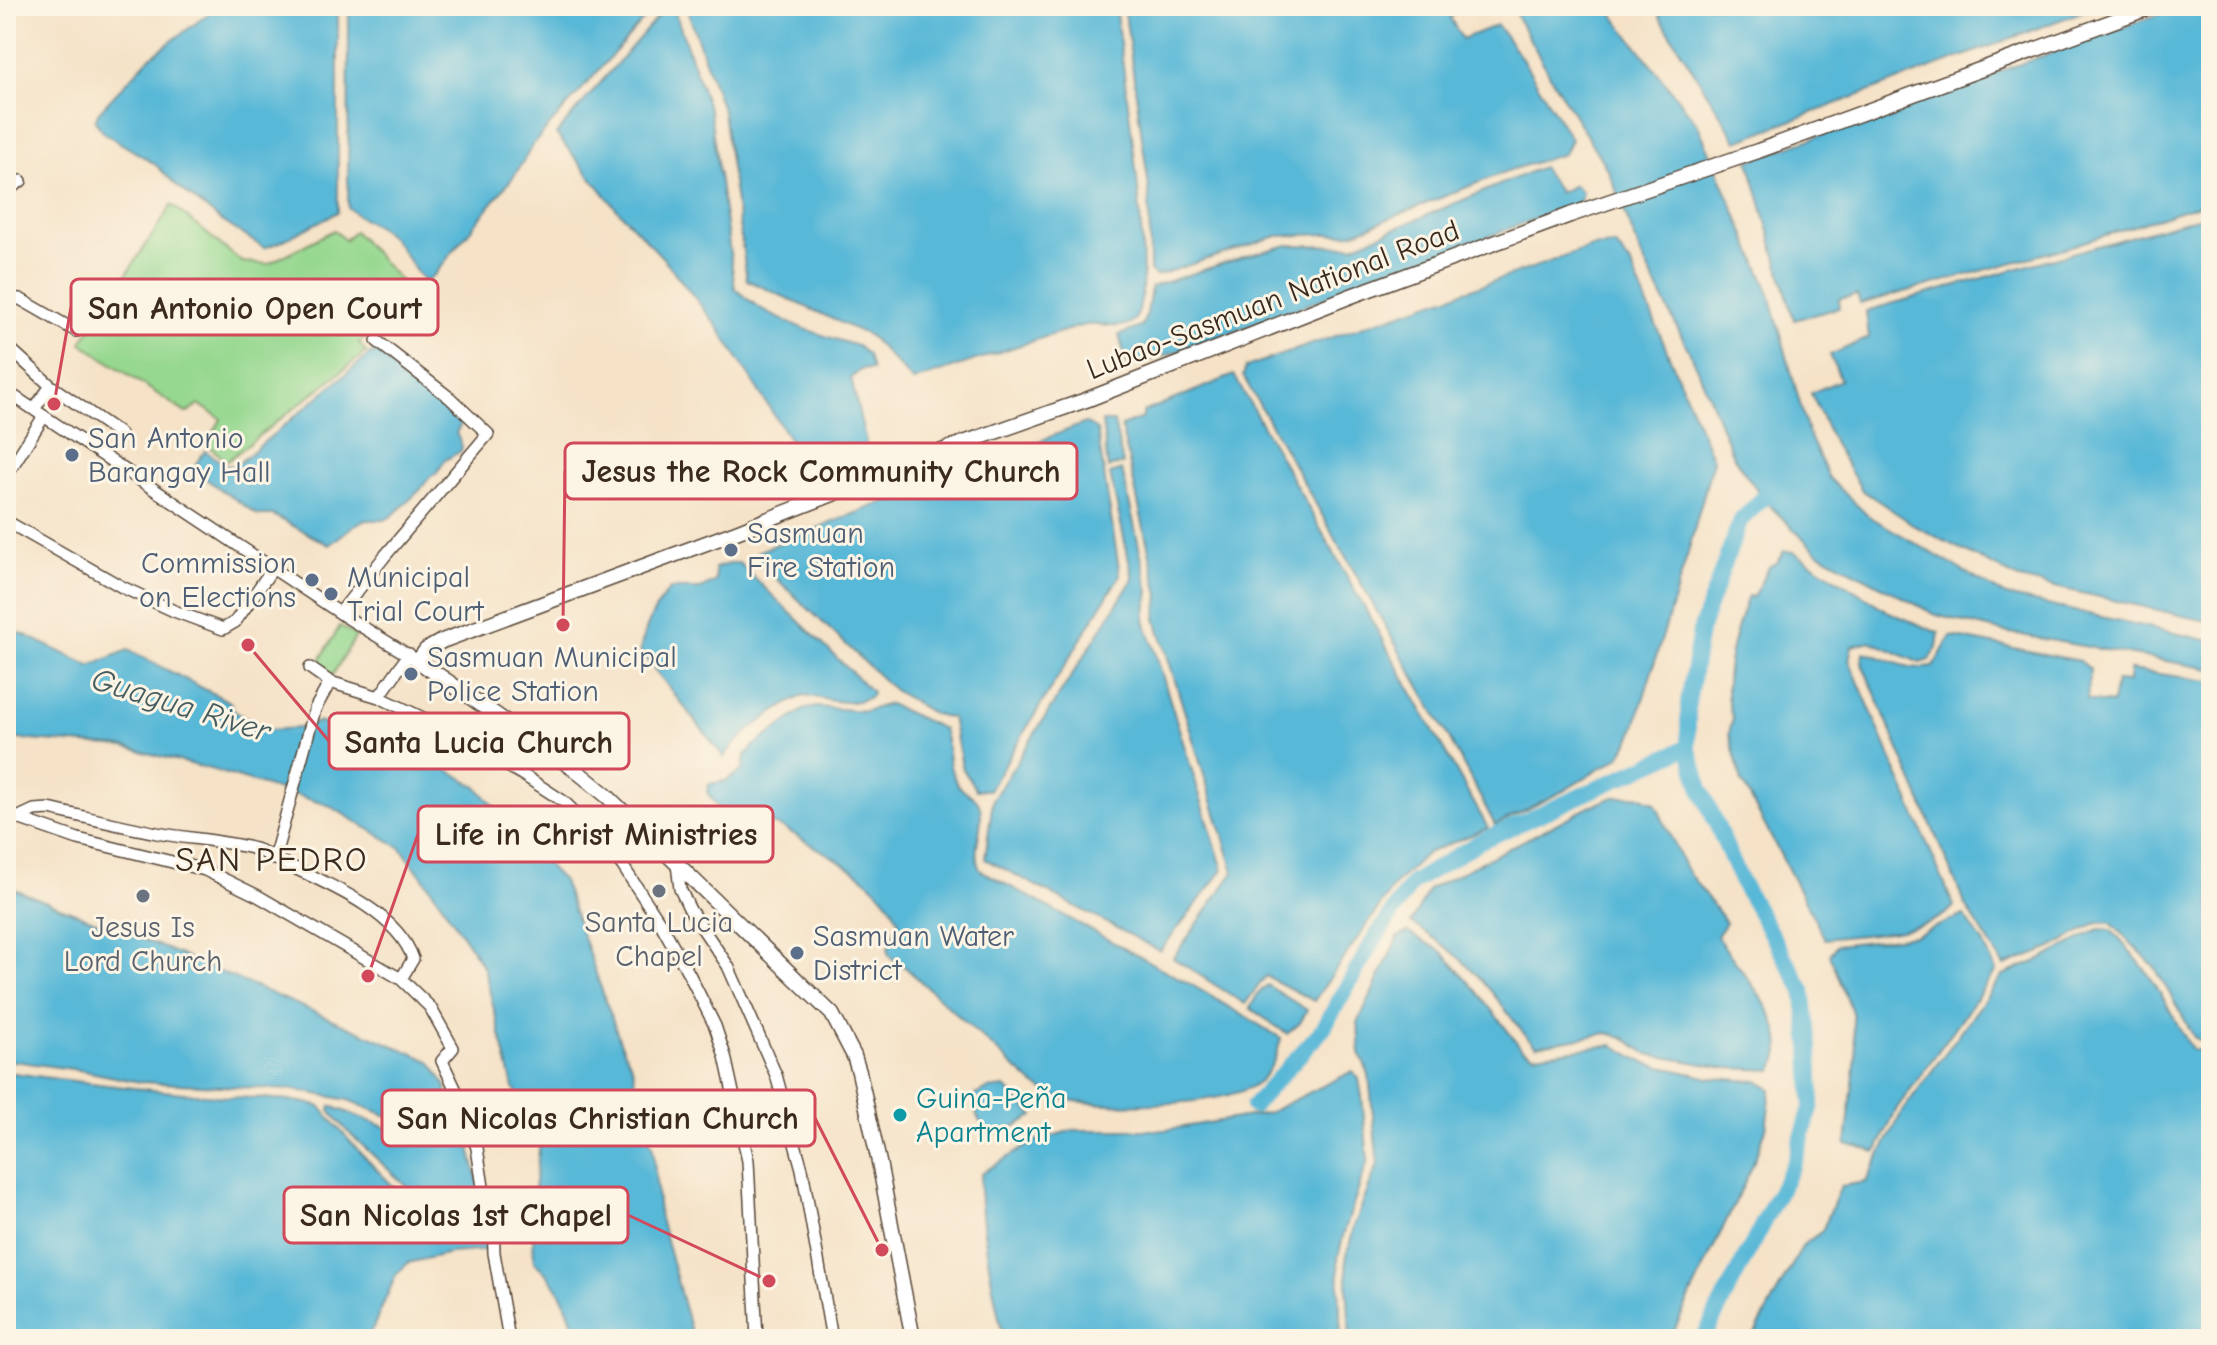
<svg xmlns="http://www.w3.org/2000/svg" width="2217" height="1345" font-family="'Comic Neue',sans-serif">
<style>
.green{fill:#96d890;stroke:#688157;stroke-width:2}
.water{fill:#59b8d7;stroke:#4a717a;stroke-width:2}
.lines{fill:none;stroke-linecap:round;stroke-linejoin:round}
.river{stroke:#59b8d7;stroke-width:16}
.minor-casing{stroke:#574637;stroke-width:14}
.major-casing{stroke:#574637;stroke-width:17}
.minor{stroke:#fff;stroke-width:11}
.major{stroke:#fff;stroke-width:14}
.service-dot{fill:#5c6f8a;stroke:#fcf5e5;stroke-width:3}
.worship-dot{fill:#6b7280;stroke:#fcf5e5;stroke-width:3}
.culture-dot{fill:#0f9aa8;stroke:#fcf5e5;stroke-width:3}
.labels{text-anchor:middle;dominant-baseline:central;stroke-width:6;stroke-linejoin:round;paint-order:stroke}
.street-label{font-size:30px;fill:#3b2a1e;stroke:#fcf5e5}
.service-label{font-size:30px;fill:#4e5e75;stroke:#fcf5e5;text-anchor:start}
.worship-label{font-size:30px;fill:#5b616d;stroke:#fcf5e5}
.culture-label{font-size:30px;fill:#0d838f;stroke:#fcf5e5;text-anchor:start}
.water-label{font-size:32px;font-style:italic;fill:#465c5f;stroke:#fcf5e5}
.quarter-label{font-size:34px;letter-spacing:2px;fill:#3b2a1e;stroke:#fcf5e5}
.leader{fill:none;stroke:#d1495b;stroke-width:3}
.callout-dot{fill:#d1495b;stroke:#fcf5e5;stroke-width:3}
.callout{fill:#fcf5e5;stroke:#d1495b;stroke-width:3}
.callout-label{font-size:32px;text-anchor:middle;font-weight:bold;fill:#3b2a1e}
</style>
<rect width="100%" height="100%" fill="#fcf5e5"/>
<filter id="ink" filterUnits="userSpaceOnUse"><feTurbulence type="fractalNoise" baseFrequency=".0125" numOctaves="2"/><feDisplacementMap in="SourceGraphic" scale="16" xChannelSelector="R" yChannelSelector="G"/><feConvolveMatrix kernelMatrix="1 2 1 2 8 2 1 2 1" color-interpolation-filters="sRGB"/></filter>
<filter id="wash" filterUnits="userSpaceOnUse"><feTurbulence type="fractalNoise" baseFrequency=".006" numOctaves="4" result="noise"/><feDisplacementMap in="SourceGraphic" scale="32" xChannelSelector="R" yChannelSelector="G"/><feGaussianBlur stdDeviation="1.8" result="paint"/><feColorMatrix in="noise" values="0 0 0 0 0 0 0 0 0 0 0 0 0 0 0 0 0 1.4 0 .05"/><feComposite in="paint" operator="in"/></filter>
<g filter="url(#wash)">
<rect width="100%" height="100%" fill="#f5e2c7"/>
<path class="green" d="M172,205L242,262L268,264L334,230L345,240L354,231L415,297L359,343L366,352L227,461L207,445L221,419L200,405L186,413L81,343Z
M340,626L356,636L332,676L316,667Z"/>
<path class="water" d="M219,6H338V212L278,243L264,248L219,219L176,185L155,164L104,133L95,121L98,113L149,58Z
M349,6H652L646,17L535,142L514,176L434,275L425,282C410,266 403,246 385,232C373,222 357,219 348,207Z
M667,6L674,9L710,113L735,288C767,321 814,332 857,346L868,355L872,370L862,369L851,378L868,452C859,464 829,473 814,473L797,451L718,327L663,258L616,208L556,134Z
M686,6H1115C1120,51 1160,296 1134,320C1121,333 1098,321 1081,326C1025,342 969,363 913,381L870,336L747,280L723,112Z
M1124,6H1454L1457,11L1450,18L1462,39L1497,25L1521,57L1571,139L1564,154L1510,170L1353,233L1277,236L1156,276L1150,271L1149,188Z
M1511,6H1606L1698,125L1769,291L1808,433L1829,478L1867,515L2006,596L2211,641V669L2004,632L1936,615L1818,553L1764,500L1733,456L1697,367L1642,257L1609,172L1556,86Z
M1653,6H2097L1737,141Z
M2182,6H2211V201L2065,248L1860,304L1857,295L1839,299V308L1794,320L1749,161Z
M1542,167L1560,193L1574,185L1582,192L1580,202L1208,342L1128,367L1119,335L1141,327L1147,314L1151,287L1246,256L1288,245L1353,246Z
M2211,214V622L2019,579L1917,527L1862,490L1834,444L1811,393L1841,380L1830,355L1869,338L1866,311Z
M1615,245L1630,263L1713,460L1688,553L1632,736L1619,757L1565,790L1495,825L1449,738L1243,376L1246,367L1592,247Z
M378,352L386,354L438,398L443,406L463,420L456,433L462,446L461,451L445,460L437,473L430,477L420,490L393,515L385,520H366L354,525L329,545L273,515H258L197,473L195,465L205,451L228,467L239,463L370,354Z
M1234,375L1488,828L1427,853L1396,883L1314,1001L1266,976L1245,1004L1173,958L1234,872L1156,619L1159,595L1121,426L1143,418V412Z
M1102,422H1114L1123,464L1108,468Z
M1085,423L1097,430L1120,575L989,790H976L963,769L952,718L934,714L894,690L758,561L757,552Z
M1122,470L1149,591L1145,620L1223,870L1160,951L985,859L993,799L1133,579L1110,474Z
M1784,551L1794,552L1889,612L1939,633L1937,647L1930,660L1920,663L1870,641L1852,646L1849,660L1954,906C1931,934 1860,934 1825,939L1742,782L1729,733L1733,718C1717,685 1736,629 1748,596L1753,597L1769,567L1777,562Z
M731,563H739L872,692L871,696C849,708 827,699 804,695C775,710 744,730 724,757L640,651C645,627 654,607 670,589H701L716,581L715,568Z
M21,633L90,666L128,650L230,702L234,711L268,730L299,728L318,722L404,744L477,787L526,843L563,881L621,1044L633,1069L640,1110L653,1149L659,1215L693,1339H577C570,1309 559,1282 534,1262L532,1205L542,1127L513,1087L484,968L440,901L401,848L328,805L214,770L124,747L6,738V636Z
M1951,636L2080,661L2090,669L2087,700L2112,704L2116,681L2129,682L2130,670L2211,681V1045L2195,1038L2154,966L2111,923L2098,922L2051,948L2004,966L1965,904L1862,663L1863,652C1888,658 1906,672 1933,667Z
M889,704L943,729C950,748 946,768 958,785C964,794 976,794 980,807C985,828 970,848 980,870L1192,985L1281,1038C1277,1056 1270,1075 1254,1085C1220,1107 1101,1109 1060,1098C1051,1096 1041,1089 1033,1084L905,967L889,956L888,948L899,922C884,884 842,862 807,842C797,837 786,827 775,825C762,823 750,825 738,828L727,821L707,792L709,784L725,781L743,770L745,756L754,746L803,710L816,707L865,711Z
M1639,796L1655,803L1686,869L1726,923L1717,936C1735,966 1786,1016 1779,1052C1778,1058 1775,1065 1773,1070L1726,1068L1647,1054L1623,1037L1607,1033L1536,1046C1516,1027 1502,1003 1484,983C1463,958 1438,940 1411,923L1429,889L1589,807L1614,797Z
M6,886L152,943L430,1061L445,1084L449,1101L390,1117L348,1100L296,1090L140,1082L79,1070L6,1060Z
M1964,915L1983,943L1996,971L1897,1108L1876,1152L1846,1144L1856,1056L1852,1012L1830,955L1837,945L1914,936Z
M2099,929L2111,930C2128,949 2145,967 2158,989C2170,1009 2179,1029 2192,1049L2211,1053V1339H2086L2063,1330L2048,1335L2045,1339H1752L1803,1245L1822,1231L1841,1186L1866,1182L1903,1110L2003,975L2042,959Z
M1408,932L1442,952L1476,990L1522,1049L1534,1055L1613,1045L1645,1063L1710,1078L1757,1081L1771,1089L1766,1129L1751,1169L1670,1339H1350L1346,1259L1354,1226L1378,1164L1369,1075L1360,1053L1358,1023L1398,937Z
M1267,985L1307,1010L1300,1023L1287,1034L1250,1008L1257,995Z
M1353,1071L1359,1079L1362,1097L1368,1160L1343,1236L1338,1258L1341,1339H1004C997,1313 974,1193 982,1173L1035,1141L1073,1130H1165L1268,1113Z
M6,1072C76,1082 146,1090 216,1096C246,1099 295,1097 321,1107C339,1130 425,1226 450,1231C461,1233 476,1229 487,1230L490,1250L450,1253L408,1263L396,1275L368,1339H6Z
M1005,1087L1034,1116L1006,1131L989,1134C978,1121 973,1112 975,1095L988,1089Z
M331,1106L387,1128L412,1126L459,1111L463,1117L480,1191L471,1218L455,1224L444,1221L347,1131L330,1111Z"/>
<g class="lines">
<path class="river" d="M1253,1106L1323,1029L1372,943L1412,883L1479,842L1688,747
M1703,1339L1794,1163L1812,1105L1810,1046L1803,990L1742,883L1701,789L1688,747V703L1700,631L1740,521L1776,485"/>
</g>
</g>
<g filter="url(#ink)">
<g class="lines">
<defs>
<path id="minor" d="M6,191L21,181
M6,298L20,299L76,331
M6,345L51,386L120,434
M6,391L343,615L418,661
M34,409L51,386
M6,476L44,416
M6,521L122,587L174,611L223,629L235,622L273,568
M340,613L384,557L488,434L450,398L377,341
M310,668L330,682L379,697L425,719L520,773L563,801L594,831L622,865L661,924L689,974L715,1026L725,1056L748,1161L757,1339
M379,697L409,654
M6,814L78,839L205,870L258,896L401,979L430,1007L453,1048L442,1061L462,1103L477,1148L484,1193L493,1216L494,1253L509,1339
M17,818L34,810L49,809C85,817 121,826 157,833C190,839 222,840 255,849C267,853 277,860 288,865C329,884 398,913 413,959L401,979
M274,859L315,709L330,682
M677,864L680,889L690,910L728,966L776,1075L802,1169L832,1339"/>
<path id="major" d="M913,1339L879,1162L859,1072L854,1056L832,1014L607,796L573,768L418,661L426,650L442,641L736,532L955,446L1086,400L1351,296L1570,215L1758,151L2154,6"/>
</defs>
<use href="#minor" class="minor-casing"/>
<use href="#major" class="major-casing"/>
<use href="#minor" class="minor"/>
<use href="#major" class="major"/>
</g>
</g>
<g class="service-dot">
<circle cx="72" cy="455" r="8"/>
<circle cx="731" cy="550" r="8"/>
<circle cx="312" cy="580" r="8"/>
<circle cx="331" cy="594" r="8"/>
<circle cx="411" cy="674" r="8"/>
<circle cx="797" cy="953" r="8"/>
</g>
<g class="worship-dot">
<circle cx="659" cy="891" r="8"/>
<circle cx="143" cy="896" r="8"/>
</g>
<circle class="culture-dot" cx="900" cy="1115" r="8"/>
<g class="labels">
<g class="street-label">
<text transform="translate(1273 300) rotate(-21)">Lubao-Sasmuan National Road</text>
</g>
<g class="service-label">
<text x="88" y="438">San Antonio<tspan x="88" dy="34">Barangay Hall</tspan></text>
<text x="747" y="533">Sasmuan<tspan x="747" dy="34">Fire Station</tspan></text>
<text x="296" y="563" text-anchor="end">Commission<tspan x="296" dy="34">on Elections</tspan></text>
<text x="347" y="577">Municipal<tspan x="347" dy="34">Trial Court</tspan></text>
<text x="427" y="657">Sasmuan Municipal<tspan x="427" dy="34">Police Station</tspan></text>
<text x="813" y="936">Sasmuan Water<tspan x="813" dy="34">District</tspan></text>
</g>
<g class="worship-label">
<text x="659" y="922">Santa Lucia<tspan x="659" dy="34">Chapel</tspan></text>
<text x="143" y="927">Jesus Is<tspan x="143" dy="34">Lord Church</tspan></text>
</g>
<g class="culture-label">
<text x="916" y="1098">Guina-Peña<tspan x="916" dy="34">Apartment</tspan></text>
</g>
<g class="water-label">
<text transform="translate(181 705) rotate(17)">Guagua River</text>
</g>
<g class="quarter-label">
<text x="272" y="860">SAN PEDRO</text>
</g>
</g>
<path class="leader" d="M54 404L71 307M563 625L565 471M248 645L329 741M368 976L418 834M882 1250L815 1118M769 1281L628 1215"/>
<g class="callout-dot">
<circle cx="54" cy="404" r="8"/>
<circle cx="563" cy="625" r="8"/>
<circle cx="248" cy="645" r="8"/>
<circle cx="368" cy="976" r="8"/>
<circle cx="882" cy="1250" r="8"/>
<circle cx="769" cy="1281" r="8"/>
</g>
<g class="callout">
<rect x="71" y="279" width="367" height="56" rx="8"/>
<rect x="565" y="443" width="512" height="56" rx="8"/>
<rect x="329" y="713" width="300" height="56" rx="8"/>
<rect x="418" y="806" width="355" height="56" rx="8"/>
<rect x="382" y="1090" width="433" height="56" rx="8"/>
<rect x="284" y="1187" width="344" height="56" rx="8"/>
</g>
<g class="callout-label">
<text x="255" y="319">San Antonio Open Court</text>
<text x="821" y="482">Jesus the Rock Community Church</text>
<text x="479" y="753">Santa Lucia Church</text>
<text x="596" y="845">Life in Christ Ministries</text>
<text x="598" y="1129">San Nicolas Christian Church</text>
<text x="456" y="1226">San Nicolas 1st Chapel</text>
</g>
<rect width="2217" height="1345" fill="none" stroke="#fcf5e5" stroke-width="32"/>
</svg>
